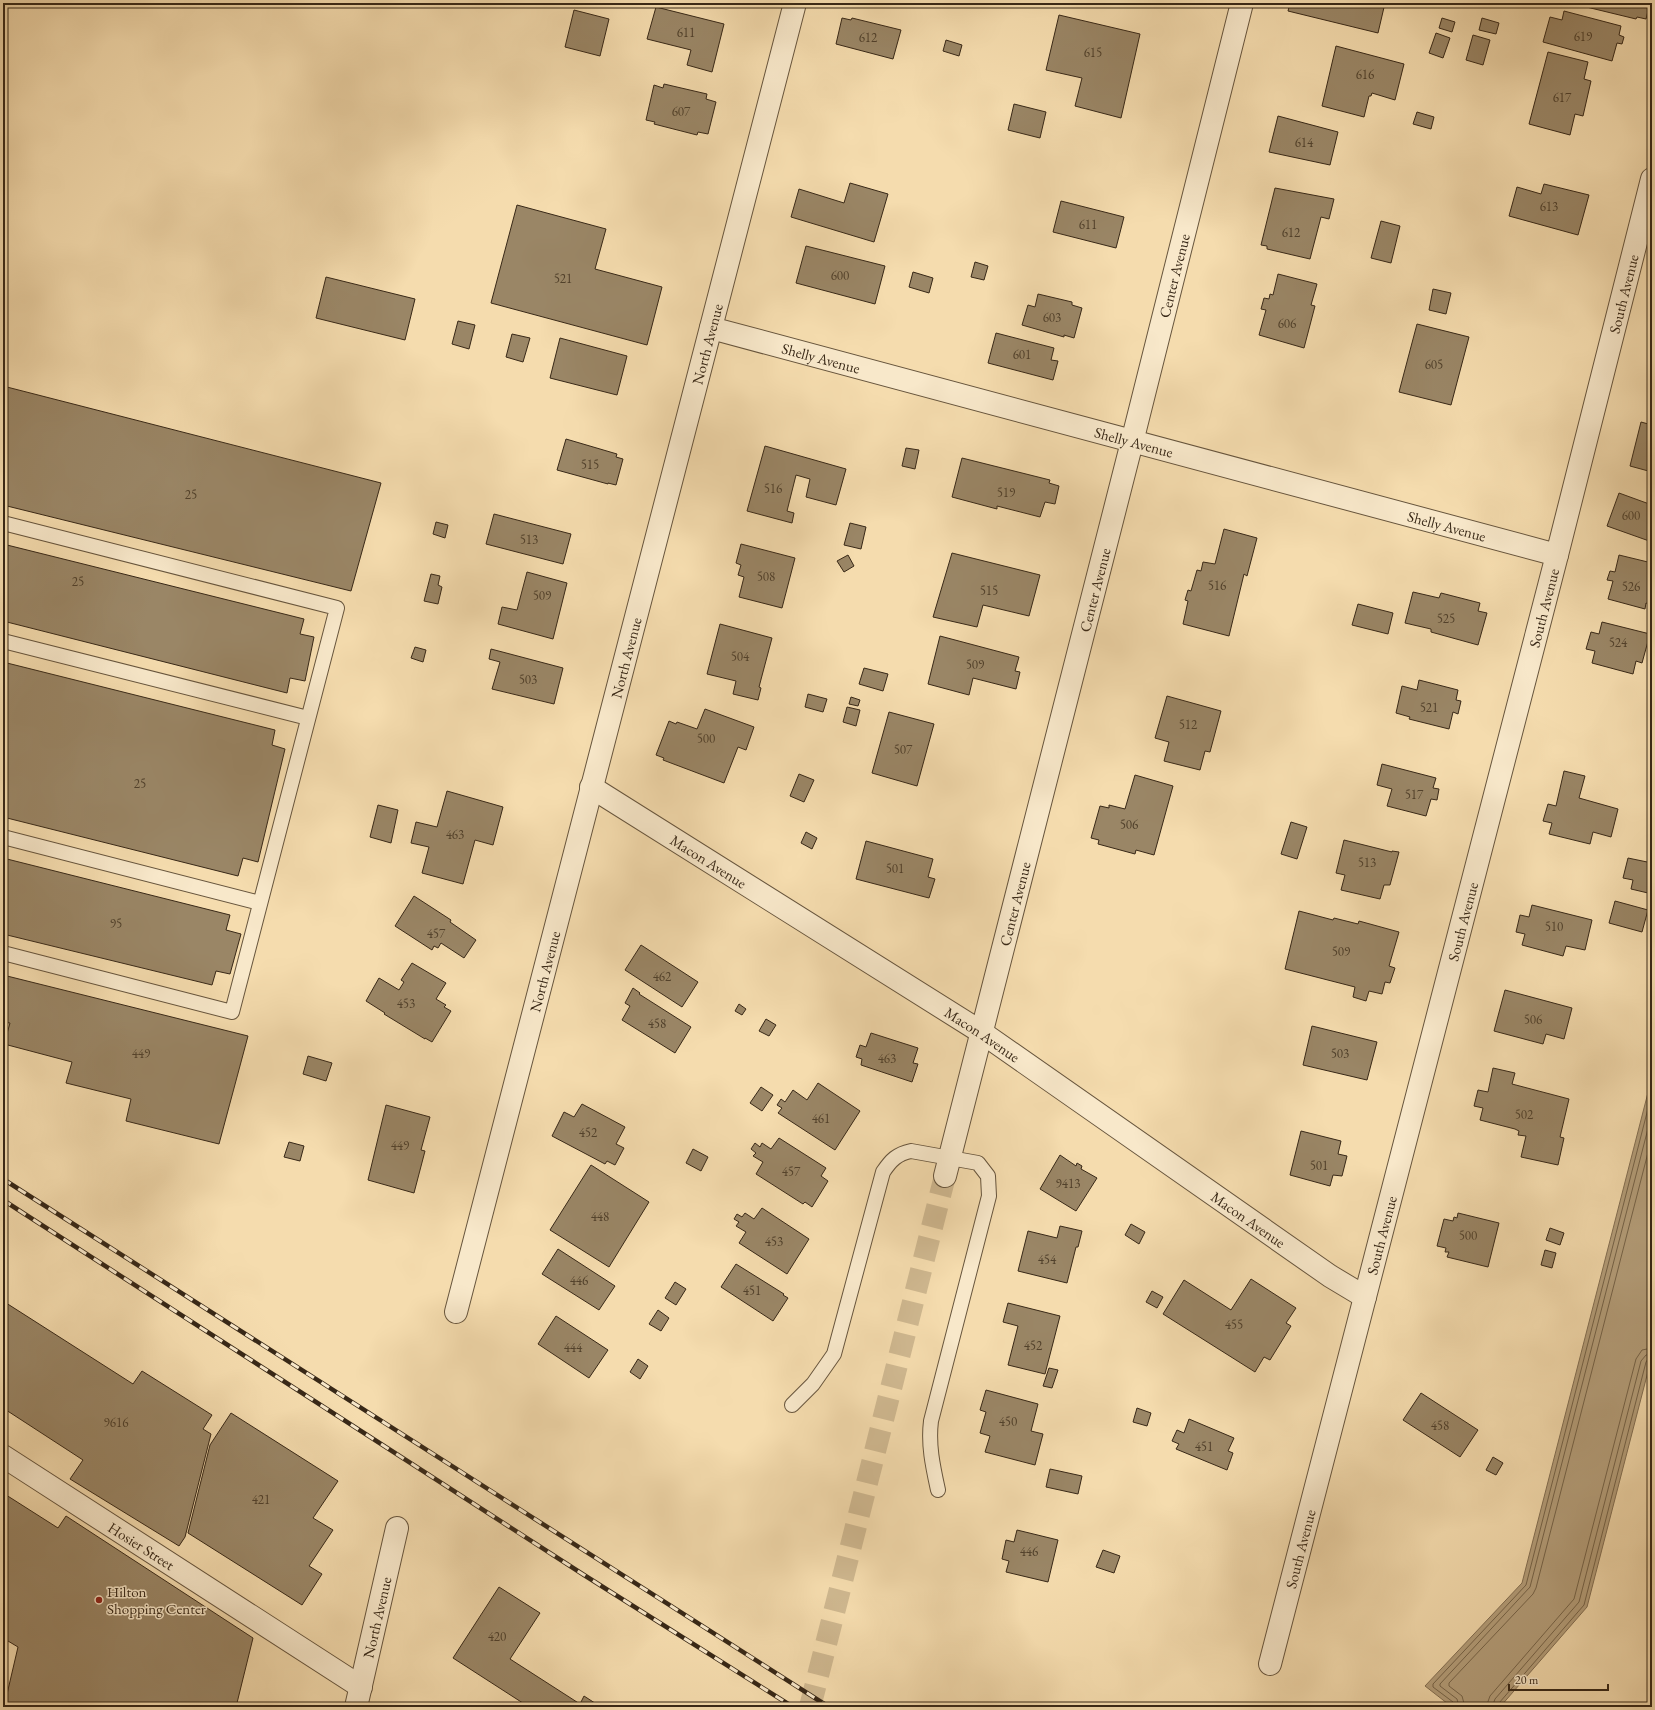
<svg xmlns="http://www.w3.org/2000/svg" width="1655" height="1710" font-family="'EB Garamond',serif">
<style>
.water{fill:#b59f7b;stroke:#836f53}
.lines{fill:none;stroke-linecap:round;stroke-linejoin:round}
.shore{stroke:#766449;stroke-width:1}
.building{fill:#9a8666;stroke:#382817}
.minor-tunnel{stroke:#cfb890;stroke-width:22;stroke-dasharray:22 11;stroke-linecap:butt}
.service-casing{stroke:#67553d;stroke-width:16}
.minor-casing{stroke:#67553d;stroke-width:24}
.service{stroke:#f8e8ca;stroke-width:14}
.minor{stroke:#f8e8ca;stroke-width:22}
.rail-casing{stroke:#382817;stroke-width:4.5}
.rail{stroke:#f8e8ca;stroke-width:3;stroke-dasharray:9;stroke-linecap:butt}
.poi-dot{fill:#8f2418;stroke:#f8e8ca;stroke-width:1.5}
.labels{text-anchor:middle;dominant-baseline:central;stroke-width:3;stroke-linejoin:round;paint-order:stroke}
.number-label{font-size:13px;fill:#50402b}
.street-label{font-size:15px;fill:#382817;stroke:#f8e8ca}
.poi-label{font-size:15px;fill:#382817;stroke:#f8e8ca;text-anchor:start}
</style>
<rect width="100%" height="100%" fill="#f5dcae"/>
<filter id="stains"><feTurbulence type="fractalNoise" baseFrequency=".005" numOctaves="4"/><feColorMatrix values="0 0 0 0 .2 0 0 0 0 .09 0 0 0 0 .02 0 0 0 .5 -.17"/></filter>
<radialGradient id="worn" r=".72"><stop offset=".6" stop-color="#630" stop-opacity="0"/><stop offset="1" stop-color="#630" stop-opacity=".3"/></radialGradient>
<path class="water" d="M1652,1077V1356L1587,1607L1500,1707H1452L1425,1686L1522,1583Z"/>
<g class="lines">
<path class="shore" d="M1454,1707L1453,1702L1433,1687V1684L1526,1585L1652,1093
M1459,1707L1457,1699L1440,1686V1684L1530,1587L1652,1113
M1465,1707L1462,1696L1449,1686V1683L1533,1594L1536,1588L1652,1137
M1486,1707L1490,1696L1574,1599L1636,1359L1642,1350L1652,1348
M1492,1707L1495,1699L1579,1602L1641,1361L1646,1355L1652,1354
M1497,1707L1499,1703L1584,1605L1646,1362L1648,1359H1652"/>
</g>
<path class="building" d="M893,3H912L910,7Z
M1290,3H1385L1378,33L1288,11Z
M1570,3H1650L1646,19L1637,17L1636,19Z
M656,7L724,24L712,72L687,65L691,50L647,39Z
M574,10L609,19L600,56L565,47Z
M1564,11L1621,26L1619,35L1624,37L1622,44L1617,43L1612,61L1543,42L1550,17L1562,20Z
M1059,15L1140,34L1121,118L1075,106L1082,78L1046,70Z
M842,18L851,20L852,18L901,30L893,59L836,44Z
M1442,18L1455,22L1452,32L1439,28Z
M1482,18L1499,23L1496,34L1479,30Z
M1436,33L1450,38L1443,58L1429,53Z
M1473,35L1490,40L1483,65L1466,60Z
M946,40L962,45L959,56L943,51Z
M1336,46L1404,64L1395,100L1372,93L1371,96H1369L1364,117L1322,106Z
M1548,52L1588,62L1584,79L1591,81L1583,116L1575,114L1570,135L1529,124Z
M664,84L707,94L706,99L716,102L708,134L698,132L697,135L654,124L655,122L646,120L654,85L663,88Z
M1014,104L1046,112L1040,138L1008,130Z
M1417,112L1434,117L1431,129L1413,124Z
M1278,116L1338,132L1330,165L1269,152Z
M850,183L888,194L874,242L791,217L799,189L844,203Z
M1544,184L1589,195L1578,235L1509,216L1517,187L1541,194Z
M1275,188L1334,199L1329,219L1321,217L1310,259L1267,249V246L1261,245Z
M1061,201L1124,217L1116,248L1053,232Z
M517,205L606,229L595,269L662,287L647,345L491,303Z
M1381,221L1400,226L1391,263L1371,258Z
M806,246L885,266L875,304L796,283Z
M975,262L988,266L984,280L971,277Z
M913,272L933,278L929,293L909,287Z
M1278,274L1317,284L1311,305L1315,306L1304,348L1259,335L1266,310L1261,309L1264,298L1269,299L1270,294L1273,295Z
M326,277L415,299L405,340L316,318Z
M1433,289L1451,293L1446,314L1429,310Z
M1038,294L1072,302V305L1082,308L1074,338L1064,335V337L1022,325L1028,305L1035,307Z
M458,321L475,325L469,349L452,344Z
M1417,324L1469,337L1451,405L1399,392Z
M996,333L1054,348L1051,360L1058,361L1053,380L988,363Z
M512,334L530,338L523,362L506,357Z
M560,338L627,356L617,395L550,378Z
M3,386L381,483L351,591L3,505Z
M1641,422L1652,425V472L1630,466Z
M566,439L617,454L616,457L623,459L616,485L608,483V484L557,470Z
M765,446L846,469L836,505L806,497L810,479L796,475L787,511L794,513L792,523L747,511Z
M906,448L919,450L915,469L902,466Z
M962,458L1050,480L1049,483L1059,486L1055,504L1045,502L1040,517L997,506V509L952,497Z
M1619,493L1652,505V542L1607,526Z
M494,514L571,534L563,564L486,544Z
M436,522L448,525L445,538L433,534Z
M850,523L866,527L861,549L844,545Z
M1224,529L1257,538L1247,576L1244,574L1229,636L1183,624L1188,601L1185,600L1188,590L1191,591L1197,570L1201,571L1203,562L1215,564Z
M3,544L304,619L300,634L314,637L305,681L290,678L287,693L3,621Z
M741,544L795,558L782,608L739,597L744,577L738,575L741,565L736,563Z
M952,553L1040,575L1029,616L983,605L977,627L933,617Z
M848,555L854,566L844,572L837,561Z
M1619,555L1652,563V580L1649,590L1652,591V605L1646,603L1645,609L1608,599L1613,581L1607,580L1610,571L1615,572Z
M527,572L567,583L553,639L498,624L502,607L517,610Z
M431,574L440,576L438,585L442,587L438,604L424,601Z
M1413,592L1439,598L1441,593L1480,603L1478,611L1487,613L1478,645L1431,632V629L1405,623Z
M1358,604L1393,613L1388,634L1352,625Z
M1602,622L1650,634L1642,663L1636,661L1633,674L1592,663L1595,651L1586,649L1591,632L1599,634Z
M720,624L772,638L759,687L761,688L758,700L733,694L736,681L707,674Z
M940,636L1019,657L1015,671L1020,672L1016,689L973,678L969,695L928,684Z
M415,647L426,650L423,662L411,658Z
M491,649L563,668L554,704L492,689L500,662L489,659Z
M3,662L275,730L272,745L285,749L258,862L243,858L238,876L3,817Z
M864,668L888,674L883,691L859,684Z
M1419,680L1458,690L1456,700L1461,701L1458,714L1453,712L1449,729L1409,719L1410,717L1396,713L1402,686L1417,690Z
M808,694L827,699L823,712L805,707Z
M1167,696L1221,711L1210,752L1205,751L1200,770L1164,761L1169,742L1155,738Z
M851,697L860,700L858,706L849,704Z
M847,707L860,710L856,726L843,722Z
M705,709L754,727L746,750L738,747L724,783L663,760L664,758L656,755L669,721L676,724L677,722L697,729Z
M889,712L934,724L917,786L872,773Z
M1382,764L1436,778L1433,788L1439,789L1437,800L1431,799L1426,816L1387,806L1392,789L1377,785Z
M1564,771L1585,776L1579,798L1618,809L1611,837L1593,832L1590,844L1549,834L1552,823L1543,821L1548,804L1556,806Z
M799,774L814,780L804,802L790,796Z
M1135,775L1173,786L1154,855L1136,850L1135,854L1098,844L1099,840L1091,838L1100,806L1109,808V805L1125,809Z
M447,791L503,807L493,845L475,840L463,884L422,873L429,847L411,843L416,822L437,827Z
M378,805L398,810L391,843L370,837Z
M1291,822L1307,827L1297,859L1281,854Z
M806,832L817,838L812,849L801,843Z
M1344,840L1392,852V851L1399,852L1390,885H1384L1380,899L1341,890L1345,875L1336,873Z
M866,841L933,859L928,877L935,879L929,898L856,879Z
M3,858L230,915L226,930L241,934L230,974L216,971L212,985L3,934Z
M1628,858L1652,863V877L1648,893L1631,889L1633,880L1623,878Z
M414,896L451,920L450,922L476,940L464,958L441,943L438,948L434,946L432,950L395,926Z
M1615,901L1648,910L1642,932L1609,923Z
M1532,905L1592,920L1585,950L1566,946L1563,956L1522,945L1525,934L1516,932L1520,915L1529,917Z
M1299,911L1333,920L1334,918L1358,924L1359,921L1399,932L1389,966L1395,968L1390,983L1385,982L1382,994L1369,991L1366,1001L1353,997L1355,987L1285,969Z
M641,945L698,982L682,1007L625,970Z
M412,963L446,983L436,999L446,1005L444,1007L451,1011L432,1042L425,1038V1039L384,1014L385,1013L366,1001L379,978L399,990L404,982L401,980Z
M3,975L248,1036L219,1144L126,1121L131,1099L66,1083L72,1062L4,1044L10,1023L3,1022Z
M633,988L640,993L639,994L691,1027L675,1053L622,1020L630,1006L625,1003Z
M1505,990L1572,1008L1564,1039L1546,1034L1543,1044L1494,1031Z
M739,1004L746,1009L742,1015L735,1011Z
M766,1019L776,1025L769,1036L759,1031Z
M1312,1026L1377,1042L1367,1080L1303,1065Z
M871,1033L918,1048L913,1063L918,1064L912,1082L861,1065L862,1059L856,1057L860,1045L866,1047Z
M308,1056L332,1063L326,1081L303,1074Z
M1493,1068L1515,1073L1512,1084L1569,1099L1560,1137L1564,1138L1558,1165L1521,1157L1526,1136L1518,1135L1519,1131L1515,1129L1480,1120L1483,1108L1474,1106L1478,1090L1488,1092Z
M818,1083L860,1111L835,1150L778,1113L782,1108L777,1105L781,1099L785,1102L793,1090L807,1100Z
M761,1087L773,1095L762,1111L750,1103Z
M582,1104L625,1127L616,1144L624,1148L615,1165L607,1161L605,1164L552,1136L564,1112L574,1117Z
M386,1105L430,1117L421,1150L425,1151L414,1193L368,1180Z
M1301,1131L1341,1141L1338,1154L1347,1156L1342,1176L1333,1175L1330,1186L1290,1175Z
M779,1138L826,1168L821,1176L828,1181L812,1207L805,1202L803,1204L756,1174L763,1162L753,1156L756,1153L751,1149L755,1143L760,1147L762,1143L771,1149Z
M289,1142L304,1146L300,1161L284,1157Z
M693,1149L708,1157L701,1171L686,1163Z
M1060,1155L1076,1166L1077,1163L1082,1166L1081,1169L1097,1178L1076,1211L1040,1189Z
M591,1165L649,1202L609,1267L550,1230Z
M762,1208L809,1239L787,1274L739,1243L746,1232L736,1226L739,1222L734,1219L737,1214L742,1217L745,1213L754,1219Z
M1458,1213L1499,1223L1488,1267L1447,1257L1449,1252H1445L1446,1248L1437,1246L1444,1219L1453,1221L1454,1217L1457,1218Z
M1131,1224L1145,1232L1139,1244L1125,1235Z
M1060,1226L1082,1231L1078,1247H1076L1067,1283L1018,1271L1028,1231L1057,1238Z
M1550,1228L1564,1233L1560,1245L1546,1240Z
M558,1249L615,1286L599,1310L542,1274Z
M1545,1250L1556,1253L1552,1268L1541,1265Z
M736,1264L784,1294L783,1295L788,1298L773,1321L721,1287Z
M1251,1279L1296,1308L1286,1323L1291,1326L1270,1360L1264,1357L1255,1372L1163,1314L1184,1280L1231,1310Z
M675,1282L686,1289L676,1305L665,1298Z
M1152,1291L1163,1297L1157,1308L1146,1302Z
M3,1301L133,1384L142,1371L212,1415L203,1429L211,1434L185,1537L179,1546L70,1479L83,1460L3,1408Z
M1008,1303L1060,1316L1045,1374L1008,1365L1018,1326L1003,1322Z
M658,1310L669,1318L661,1331L649,1324Z
M556,1316L608,1350L589,1378L538,1344Z
M638,1359L648,1366L640,1379L630,1372Z
M1049,1368L1058,1370L1052,1388L1043,1386Z
M986,1390L1038,1404L1031,1431L1043,1434L1035,1465L985,1452L990,1436L980,1433L986,1412L980,1410Z
M1421,1393L1478,1430L1460,1457L1403,1420Z
M1137,1408L1151,1413L1147,1426L1133,1422Z
M231,1413L338,1481L313,1518L333,1530L309,1566L322,1574L302,1605L188,1533L210,1445Z
M1189,1419L1234,1438L1228,1451L1233,1453L1227,1470L1176,1449L1179,1444L1172,1441L1177,1430L1184,1433Z
M1493,1457L1503,1463L1496,1475L1486,1470Z
M1050,1469L1082,1476L1078,1494L1046,1487Z
M3,1493L58,1528L66,1516L253,1638L236,1707H4L18,1647L3,1638Z
M1017,1530L1058,1540L1048,1582L1006,1572L1009,1561L1002,1559L1006,1540L1014,1542Z
M1103,1550L1120,1556L1114,1573L1096,1567Z
M499,1587L540,1613L510,1659L580,1704L584,1696L601,1707H529L453,1658Z"/>
<g class="lines">
<path class="minor-tunnel" d="M810,1707L945,1176"/>
<defs>
<path id="service" d="M3,523L337,608L232,1012L3,953
M3,641L308,718
M3,837L260,903
M792,1405L813,1384L834,1354L883,1172C891,1160 897,1154 911,1151L978,1163L988,1176L989,1196L931,1421C928,1445 933,1467 938,1490"/>
<g id="minor">
<path id="s1" d="M711,328L1557,555"/>
<path id="s2" d="M591,787L981,1032L1330,1276L1365,1297"/>
<path id="s3" d="M945,1176L1132,442L1242,3"/>
<path id="s4" d="M456,1312L795,3"/>
<path id="s5" d="M3,1456L361,1687"/>
<path id="s6" d="M1270,1664L1557,555L1652,179"/>
<path id="s7" d="M356,1707L397,1528"/>
</g>
</defs>
<use href="#service" class="service-casing"/>
<use href="#minor" class="minor-casing"/>
<use href="#service" class="service"/>
<use href="#minor" class="minor"/>
<defs>
<path id="rail" d="M3,1179L829,1707
M3,1200L584,1575L793,1707"/>
</defs>
<use href="#rail" class="rail-casing"/>
<use href="#rail" class="rail"/>
</g>
<circle class="poi-dot" cx="99" cy="1600" r="4"/>
<g class="labels">
<g class="number-label">
<text x="686" y="32">611</text>
<text x="1583" y="36">619</text>
<text x="868" y="37">612</text>
<text x="1093" y="52">615</text>
<text x="1365" y="74">616</text>
<text x="1562" y="97">617</text>
<text x="681" y="111">607</text>
<text x="1304" y="142">614</text>
<text x="1549" y="206">613</text>
<text x="1088" y="224">611</text>
<text x="1291" y="232">612</text>
<text x="840" y="275">600</text>
<text x="563" y="278">521</text>
<text x="1052" y="317">603</text>
<text x="1287" y="323">606</text>
<text x="1022" y="354">601</text>
<text x="1434" y="364">605</text>
<text x="590" y="464">515</text>
<text x="773" y="488">516</text>
<text x="1006" y="492">519</text>
<text x="191" y="494">25</text>
<text x="1631" y="515">600</text>
<text x="529" y="539">513</text>
<text x="766" y="576">508</text>
<text x="78" y="581">25</text>
<text x="1217" y="585">516</text>
<text x="1631" y="586">526</text>
<text x="989" y="590">515</text>
<text x="542" y="595">509</text>
<text x="1446" y="618">525</text>
<text x="1618" y="642">524</text>
<text x="740" y="656">504</text>
<text x="975" y="664">509</text>
<text x="528" y="679">503</text>
<text x="1429" y="707">521</text>
<text x="1188" y="724">512</text>
<text x="706" y="738">500</text>
<text x="903" y="749">507</text>
<text x="140" y="783">25</text>
<text x="1414" y="794">517</text>
<text x="1129" y="824">506</text>
<text x="455" y="834">463</text>
<text x="1367" y="862">513</text>
<text x="895" y="868">501</text>
<text x="116" y="923">95</text>
<text x="1554" y="926">510</text>
<text x="436" y="933">457</text>
<text x="1341" y="951">509</text>
<text x="662" y="976">462</text>
<text x="406" y="1003">453</text>
<text x="1533" y="1019">506</text>
<text x="657" y="1023">458</text>
<text x="141" y="1053">449</text>
<text x="1340" y="1053">503</text>
<text x="887" y="1058">463</text>
<text x="1524" y="1114">502</text>
<text x="821" y="1118">461</text>
<text x="588" y="1132">452</text>
<text x="400" y="1145">449</text>
<text x="1319" y="1165">501</text>
<text x="791" y="1171">457</text>
<text x="1068" y="1183">9413</text>
<text x="600" y="1216">448</text>
<text x="1468" y="1235">500</text>
<text x="774" y="1241">453</text>
<text x="1047" y="1259">454</text>
<text x="579" y="1280">446</text>
<text x="752" y="1290">451</text>
<text x="1234" y="1324">455</text>
<text x="1033" y="1345">452</text>
<text x="573" y="1347">444</text>
<text x="1008" y="1421">450</text>
<text x="116" y="1422">9616</text>
<text x="1440" y="1425">458</text>
<text x="1204" y="1446">451</text>
<text x="261" y="1499">421</text>
<text x="1029" y="1551">446</text>
<text x="497" y="1636">420</text>
</g>
<g class="street-label">
<text stroke="none"><textPath href="#s3" startOffset="929">Center Avenue</textPath></text>
<text stroke="none"><textPath href="#s6" startOffset="1415">South Avenue</textPath></text>
<text stroke="none"><textPath href="#s4" startOffset="1000">North Avenue</textPath></text>
<text stroke="none"><textPath href="#s1" startOffset="114">Shelly Avenue</textPath></text>
<text stroke="none"><textPath href="#s1" startOffset="438">Shelly Avenue</textPath></text>
<text stroke="none"><textPath href="#s1" startOffset="762">Shelly Avenue</textPath></text>
<text stroke="none"><textPath href="#s3" startOffset="605">Center Avenue</textPath></text>
<text stroke="none"><textPath href="#s6" startOffset="1091">South Avenue</textPath></text>
<text stroke="none"><textPath href="#s4" startOffset="676">North Avenue</textPath></text>
<text stroke="none"><textPath href="#s2" startOffset="139">Macon Avenue</textPath></text>
<text stroke="none"><textPath href="#s3" startOffset="281">Center Avenue</textPath></text>
<text stroke="none"><textPath href="#s6" startOffset="767">South Avenue</textPath></text>
<text stroke="none"><textPath href="#s4" startOffset="352">North Avenue</textPath></text>
<text stroke="none"><textPath href="#s2" startOffset="463">Macon Avenue</textPath></text>
<text stroke="none"><textPath href="#s2" startOffset="787">Macon Avenue</textPath></text>
<text stroke="none"><textPath href="#s6" startOffset="443">South Avenue</textPath></text>
<text stroke="none"><textPath href="#s5" startOffset="165">Hosier Street</textPath></text>
<text stroke="none"><textPath href="#s6" startOffset="119">South Avenue</textPath></text>
<text stroke="none"><textPath href="#s7" startOffset="92">North Avenue</textPath></text>
</g>
<g class="poi-label">
<text x="107" y="1591">Hilton<tspan x="107" dy="17">Shopping Center</tspan></text>
</g>
</g>
<rect width="1655" height="1710" fill="none" stroke="#f5dcae" stroke-width="16"/>
<rect x="4" y="4" width="1647" height="1702" fill="none" stroke="#382817" stroke-width="2"/>
<rect x="8" y="8" width="1639" height="1694" fill="none" stroke="#382817"/>
<path d="M1509 1684v6h99v-6" fill="none" stroke="#382817" stroke-width="2"/>
<text x="1515" y="1684" font-size="12" fill="#382817" stroke="#f8e8ca" stroke-width="3" paint-order="stroke">20 m</text>
<rect width="100%" height="100%" filter="url(#stains)"/>
<rect width="100%" height="100%" fill="url(#worn)"/>
</svg>
